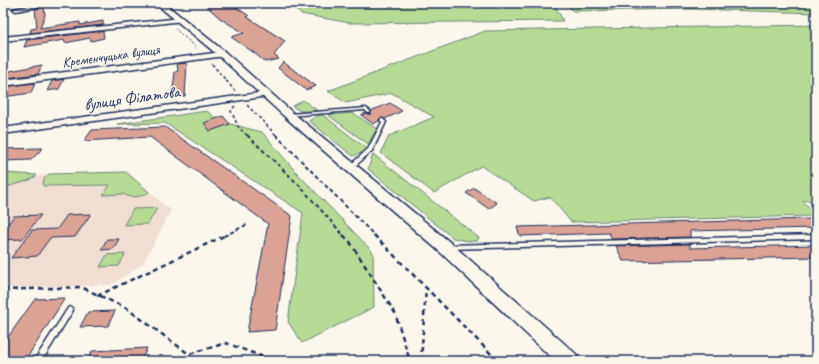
<svg xmlns="http://www.w3.org/2000/svg" width="819" height="364" font-family="Caveat,sans-serif">
<style>
.built{fill:#f1ded2}
.green{fill:#b7da94;stroke:#698479}
.building{fill:#dba296;stroke:#1b2f5e}
.lines{fill:none;stroke-linecap:round;stroke-linejoin:round}
.service-casing{stroke:#1b2f5e;stroke-width:3}
.minor-casing{stroke:#1b2f5e;stroke-width:3}
.tertiary-casing{stroke:#1b2f5e;stroke-width:3}
.secondary-casing{stroke:#1b2f5e;stroke-width:3}
.path-far3{stroke:#1b2f5e;stroke-width:1;stroke-dasharray:2.5 2;stroke-linecap:butt}
.path-far2{stroke:#1b2f5e;stroke-width:1.5;stroke-dasharray:3 2.5;stroke-linecap:butt}
.path-far1{stroke:#1b2f5e;stroke-width:2;stroke-dasharray:4 3;stroke-linecap:butt}
.path{stroke:#1b2f5e;stroke-width:2.5;stroke-dasharray:5 4;stroke-linecap:butt}
.service{fill:#fbf7ec;fill-rule:evenodd}
.minor{fill:#fbf7ec;fill-rule:evenodd}
.tertiary{fill:#fbf7ec;fill-rule:evenodd}
.secondary{fill:#fbf7ec;fill-rule:evenodd}
.labels{text-anchor:middle;dominant-baseline:central;stroke-width:3;stroke-linejoin:round;paint-order:stroke}
.far-street-label{font-size:14px;fill:#1b2f5e;stroke:#fbf7ec}
.street-label{font-size:17px;fill:#1b2f5e;stroke:#fbf7ec}
</style>
<rect width="100%" height="100%" fill="#fbf7ec"/>
<filter id="ink" filterUnits="userSpaceOnUse"><feTurbulence type="fractalNoise" baseFrequency=".025" numOctaves="2"/><feDisplacementMap in="SourceGraphic" scale="8" xChannelSelector="R" yChannelSelector="G"/><feConvolveMatrix kernelMatrix="1 2 1 2 8 2 1 2 1" color-interpolation-filters="sRGB"/></filter>
<g filter="url(#ink)">
<path class="built" d="M126,172L171,210L143,264L111,285L3,288V177Z"/>
<path class="green" d="M286,3H554L563,21L350,23L301,14Z
M565,3H816V13L691,9L573,11Z
M816,25V200L802,201L816,213V220L812,216L571,222L550,197L534,201L481,166L434,193L381,153L389,136L434,117L392,93L346,103L328,91L485,31Z
M303,100L318,111H300L292,106Z
M207,111L217,119L210,131L230,124L262,132L296,172L373,252L374,307L302,343L288,322L303,213L165,123L117,124Z
M353,113L377,129L368,144L328,115Z
M323,115L366,148L361,153L353,156L309,121L316,116Z
M373,154L479,238L477,241H467L453,238L368,169Z
M126,172L149,192C142,197 130,199 123,194L103,195L110,185L43,186L44,179L49,174Z
M3,173H4L37,175L30,180L3,188Z
M157,208L148,224L124,225L133,209Z
M125,254L119,266L100,267L107,255Z"/>
<path class="building" d="M203,3H230L249,16L247,17L285,41L274,55L279,59L265,62L253,52L231,37L244,33L221,19Z
M44,7L45,15L40,28L80,22V25L103,21V25L30,33L31,29L37,28L35,9Z
M103,31L104,38L91,41L90,38L65,43L64,40L24,47L27,40Z
M283,62L316,86L306,90L278,68Z
M187,63L185,96L172,97L175,72L178,71L177,64Z
M42,65L38,74L6,78L10,71Z
M64,79L59,89L47,91L52,81Z
M35,83L31,93L3,97V87Z
M390,103L402,111L385,119L380,118L379,121L373,124L361,115L366,113L370,114L371,111Z
M223,116L230,124L210,131L204,123Z
M165,127L292,216L275,330L247,332L268,224L150,137L84,141L92,130Z
M43,148L31,160L3,161V149Z
M474,188L497,203L489,209L466,193Z
M91,214L75,237L50,238L37,256L11,258L32,230L57,229L67,215Z
M41,215L22,239L3,240V230L14,216Z
M810,219L816,224V228L690,231V237L612,239L609,233L520,236L517,227Z
M107,239H119L113,249L101,250Z
M690,244V248L816,245V257L623,261L616,246Z
M65,298L25,361H3V344L35,299Z
M115,311L108,326L80,327L88,312Z
M147,348L141,361H88L92,351Z"/>
<g class="lines">
<defs>
<path id="service" d="M366,108L370,111V113H368L365,110L289,116L287,115L289,114Z
M381,119H383L386,122L372,151L353,168H349V166L368,149L382,122L380,120Z
M816,235V239L449,249H447L446,247L447,245H449Z
M70,307L72,308L73,310L72,312L42,361H34L68,308Z"/>
<path id="minor" d="M45,3H59L16,11L13,9Z
M181,18L183,19V21L3,41V37Z
M266,92L270,94L269,96L3,134V128Z"/>
<path id="tertiary" d="M222,52L226,54L225,56L3,86V80Z"/>
<path id="secondary" d="M155,3H164L225,52L293,113L452,244L576,354L579,361H555L440,252L285,117L219,56Z"/>
</defs>
<use href="#service" class="service-casing"/>
<use href="#minor" class="minor-casing"/>
<use href="#tertiary" class="tertiary-casing"/>
<use href="#secondary" class="secondary-casing"/>
<path class="path-far3" d="M816,19L814,20L816,21
M174,28L198,49"/>
<path class="path-far2" d="M212,64L235,91
M247,105L277,136
M235,106L231,111L239,128L248,136"/>
<path class="path-far1" d="M247,135L299,185L344,236
M276,135L375,236
M224,236L248,224"/>
<path class="path" d="M343,235L350,242L395,313L410,361
M374,235L498,361
M3,290L81,287L126,308L189,354L226,343L274,361
M97,296L226,235
M189,355L195,361
M421,361L426,287"/>
<use href="#service" class="service"/>
<use href="#minor" class="minor"/>
<use href="#tertiary" class="tertiary"/>
<use href="#secondary" class="secondary"/>
</g>
</g>
<g class="labels">
<g class="far-street-label">
<text transform="translate(111 56) rotate(-8)">Кременчуцька вулиця</text>
</g>
<g class="street-label">
<text transform="translate(132 98) rotate(-8)">вулиця Філатова</text>
</g>
</g>
<rect width="819" height="364" fill="none" stroke="#fbf7ec" stroke-width="16"/>
<rect x="8" y="8" width="803" height="348" fill="none" stroke="#1b2f5e" stroke-width="1.5" filter="url(#ink)"/>
</svg>
